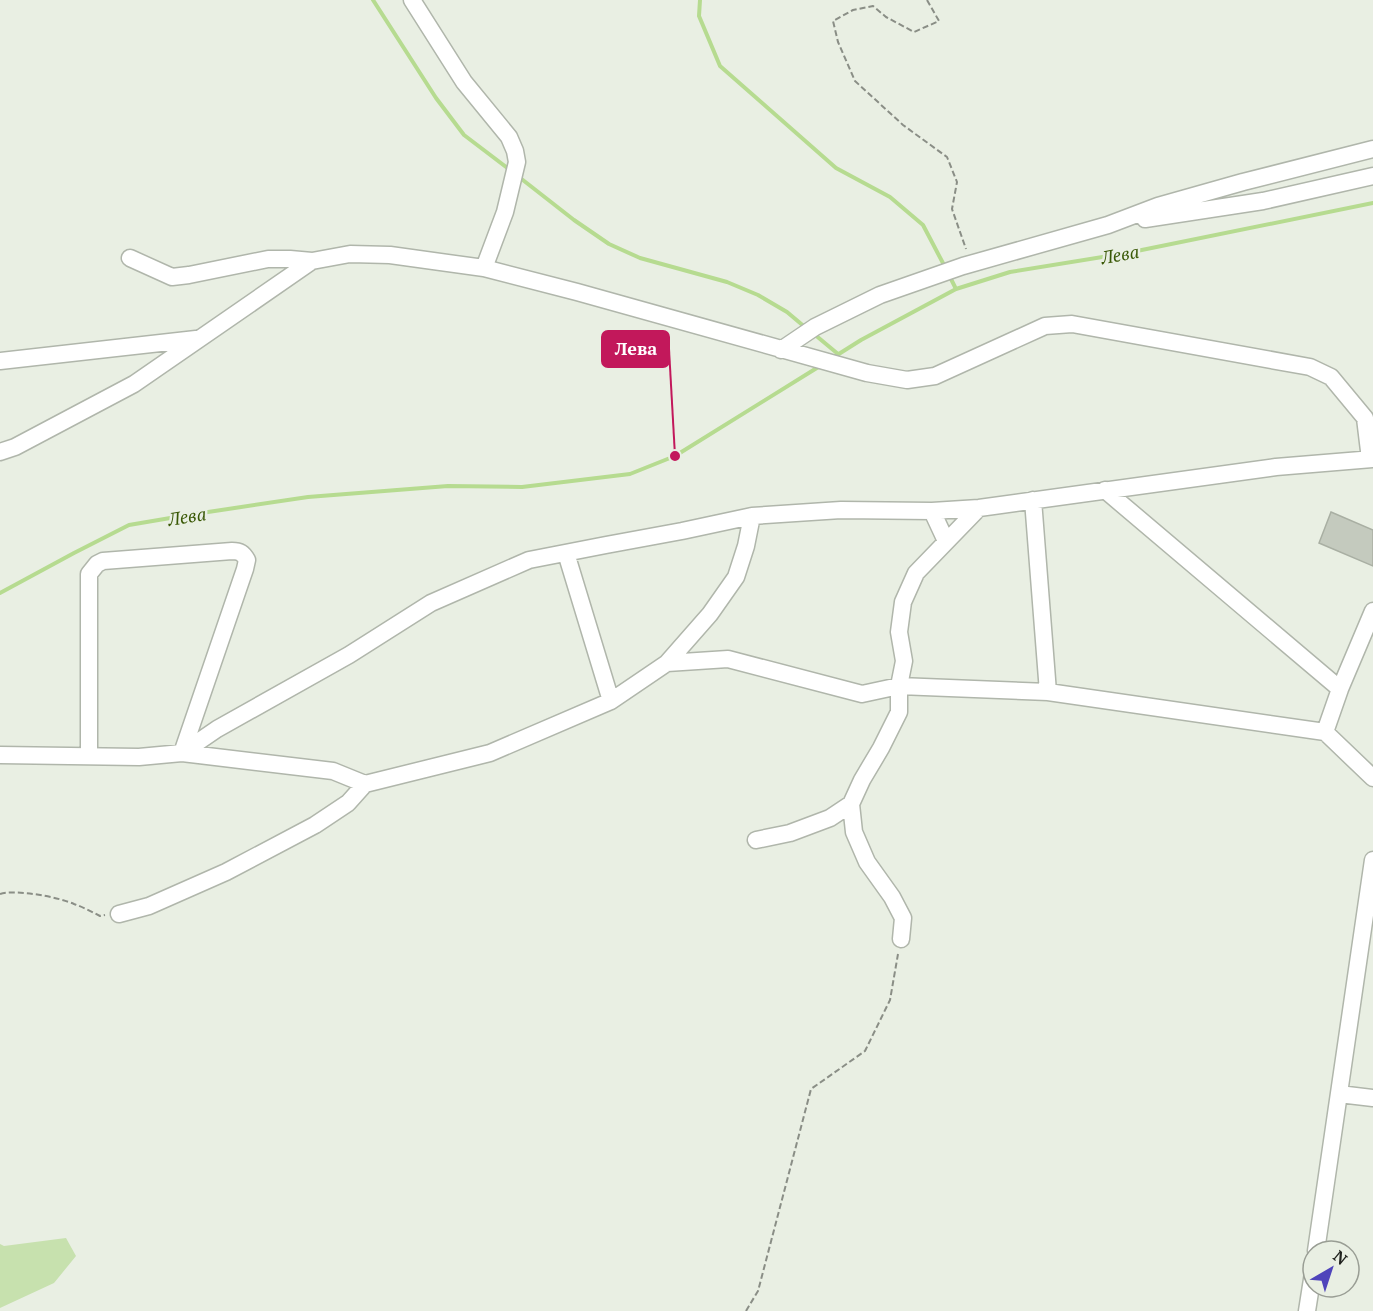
<svg xmlns="http://www.w3.org/2000/svg" width="1373" height="1311" font-family="'PT Serif',serif">
<style>
.green{fill:#c7e1ae}
.lines{fill:none;stroke-linecap:round;stroke-linejoin:round}
.stream{stroke:#b6db90;stroke-width:4}
.building{fill:#c4cabe;stroke:#a9afa3;stroke-width:1.5}
.minor-casing{stroke:#b0b6ab;stroke-width:19}
.path{stroke:#8a8e86;stroke-width:2;stroke-dasharray:6 3;stroke-linecap:butt}
.minor{stroke:#fff;stroke-width:16}
.labels{text-anchor:middle;dominant-baseline:central;stroke-width:5;stroke-linejoin:round;paint-order:stroke}
.water-label{font-size:18px;font-style:italic;fill:#395805;stroke:#e9efe3}
.leader{fill:none;stroke:#c2185b;stroke-width:2}
.callout-dot{fill:#c2185b;stroke:#e9efe3;stroke-width:2}
.callout{fill:#c2185b;stroke:#c2185b;stroke-width:2}
.callout-label{font-size:18px;text-anchor:middle;font-weight:bold;fill:#fff}
</style>
<rect width="100%" height="100%" fill="#e9efe3"/>
<path class="green" d="M66,1238L76,1256L54,1283L0,1308V1244L4,1246Z"/>
<g class="lines">
<path class="stream" d="M373,0L436,98L464,135L510,170
M700,0L699,16L720,66L836,168L890,197L923,225L945,267
M519,177L574,220L609,244L640,258L727,282L758,295L787,312L806,328
M950,277L956,289
M814,334L838,354
M834,357L861,340L956,289L1010,272L1127,253L1373,203
M0,593L74,553L129,525L188,515L308,497L448,486L522,487L630,474L675,456L820,366"/>
</g>
<path class="building" d="M1331,512L1373,530V566L1319,543Z"/>
<g class="lines">
<defs>
<path id="minor" d="M412,0L464,82L509,137L515,151L517,162L505,212L484,268
M1145,219L1263,201L1373,176
M130,258L172,277L189,275L268,259H290L312,261
M781,350L815,327L880,295L963,266L1108,225L1158,206L1243,182L1373,149
M0,361L196,339
M0,452L15,447L134,384L312,261L350,254L390,255L484,268L577,292L867,373L907,380L935,376L1045,326L1072,324L1310,367L1331,377L1365,418L1370,459
M1105,490L1340,689
M1033,500L1048,692
M932,511L946,541
M566,553L611,701
M1373,611L1340,689L1325,732L1373,778
M667,663L710,614L736,577L746,546L752,516
M0,755L139,757L182,753L217,729L349,655L431,603L529,560L606,545L682,531L752,516L841,510L932,511L979,508L1276,467L1373,459
M89,756V574L97,564L103,561L232,551C240,551 243,553 247,560L245,569L182,753L333,771L365,784L490,753L611,701L667,663L728,659L862,694L899,686L1048,692L1325,732
M756,840L790,833L830,818L851,804
M119,914L149,906L226,872L315,825L348,803L365,784
M901,939L903,918L892,897L867,862L854,832L851,804L862,780L881,748L899,712V686L904,661L899,632L903,602L916,573L979,508
M1339,1094L1373,1098
M1316,1251L1373,860
M1307,1311L1313,1273"/>
</defs>
<use href="#minor" class="minor-casing"/>
<path class="path" d="M927,0L939,21L914,32L886,17L873,6L853,10L833,21L838,42L855,81L903,125L947,157L957,182L952,209L966,249
M0,894C16,889 58,897 74,904C83,907 92,912 100,916L105,915
M746,1311L758,1291L811,1089L865,1051L890,1000L898,954"/>
<use href="#minor" class="minor"/>
</g>
<g class="labels">
<g class="water-label">
<text transform="translate(1120 254) rotate(-10)">Лева</text>
<text transform="translate(187 516) rotate(-9)">Лева</text>
</g>
</g>
<path class="leader" d="M675 456L669 349"/>
<circle class="callout-dot" cx="675" cy="456" r="6"/>
<rect class="callout" x="602" y="331" width="67" height="36" rx="6"/>
<g class="callout-label">
<text x="636" y="355">Лева</text>
</g>
<g transform="translate(1331 1269) rotate(39)"><circle r="28" fill="#e9efe3" stroke="#999d94" stroke-width="1.5"/>
<path d="M0-4.5L10 22L0 15L-10 22Z" fill="#4f44bb"/>
<text y="-9" font-size="16" font-weight="bold" text-anchor="middle" fill="#20221e">N</text>
</g>
</svg>
